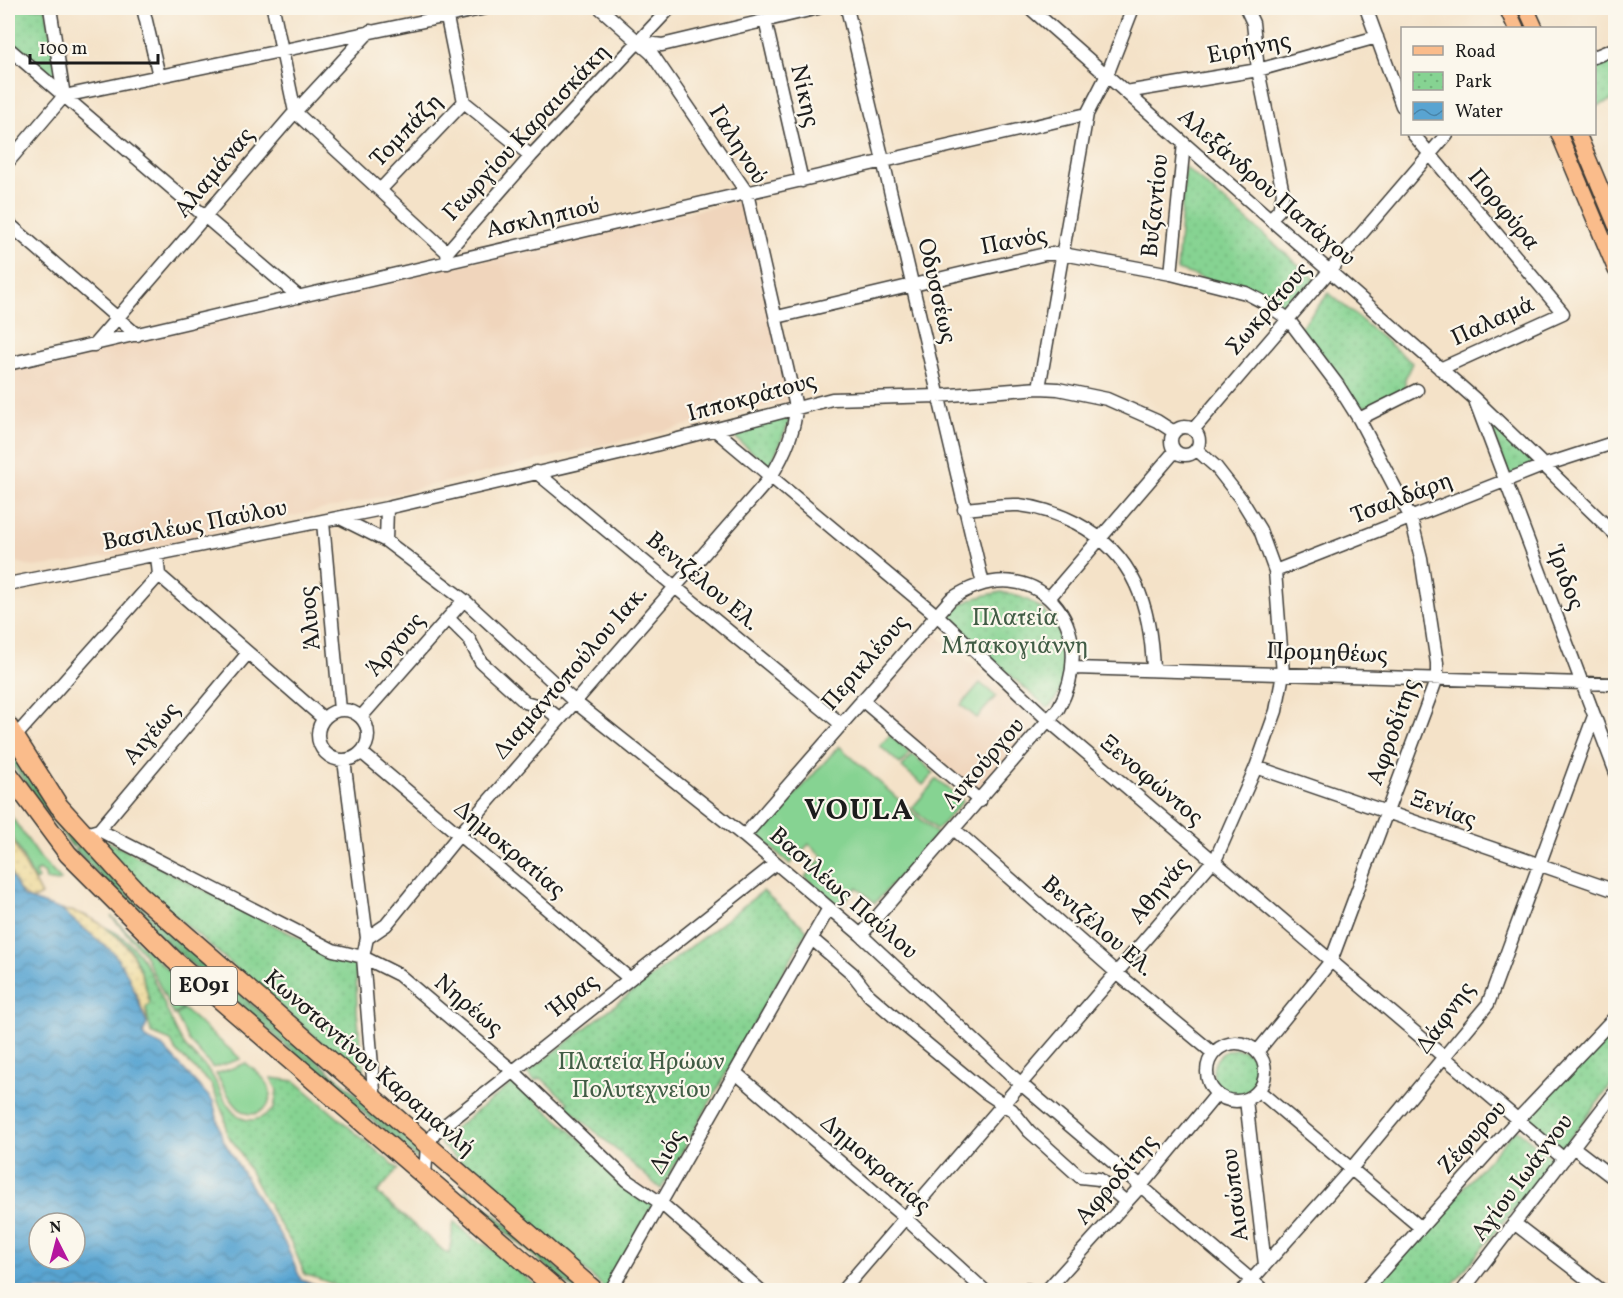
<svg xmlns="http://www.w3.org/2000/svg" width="1623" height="1298" font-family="Vollkorn,serif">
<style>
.built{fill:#f0d5bc}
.green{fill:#86d392;stroke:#517857;stroke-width:1.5}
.forest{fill:url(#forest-crowns);stroke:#44684c;stroke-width:1.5}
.sand{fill:url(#sand-dots);stroke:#857b5d;stroke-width:1.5}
.park{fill:url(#park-dots);stroke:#517857;stroke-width:1.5}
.water{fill:url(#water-waves);stroke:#3a6076;stroke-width:1.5;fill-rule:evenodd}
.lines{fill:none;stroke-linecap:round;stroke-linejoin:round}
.minor-casing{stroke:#3c3a36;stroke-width:15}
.major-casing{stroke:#3c3a36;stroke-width:18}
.highway-casing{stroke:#3c3a36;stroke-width:21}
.minor{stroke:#fff;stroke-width:12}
.major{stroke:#fabc8b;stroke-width:15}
.highway{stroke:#fabc8b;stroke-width:18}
.labels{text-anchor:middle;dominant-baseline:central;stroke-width:4.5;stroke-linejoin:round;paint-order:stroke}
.shield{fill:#fbf7ec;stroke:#5f5e5a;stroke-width:1.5}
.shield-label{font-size:22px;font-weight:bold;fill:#1c1c1c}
.street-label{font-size:24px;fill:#1c1c1c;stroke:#fbf7ec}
.park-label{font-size:24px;fill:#415c45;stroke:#fbf7ec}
.district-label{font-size:30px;font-weight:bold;letter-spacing:1.5px;fill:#1c1c1c;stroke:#fbf7ec}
</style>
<defs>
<pattern id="forest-crowns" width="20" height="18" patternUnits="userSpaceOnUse" patternTransform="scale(1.5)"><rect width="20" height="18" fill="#6cb57c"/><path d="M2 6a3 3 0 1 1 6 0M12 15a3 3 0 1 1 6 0" fill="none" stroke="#589265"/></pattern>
<pattern id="sand-dots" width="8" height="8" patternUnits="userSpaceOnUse" patternTransform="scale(1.5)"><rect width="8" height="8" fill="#eeda9e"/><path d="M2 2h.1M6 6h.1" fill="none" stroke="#ccba88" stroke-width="1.8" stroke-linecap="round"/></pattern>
<pattern id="park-dots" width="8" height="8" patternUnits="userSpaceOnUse" patternTransform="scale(1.5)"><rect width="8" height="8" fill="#86d392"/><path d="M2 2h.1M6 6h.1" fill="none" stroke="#73b57d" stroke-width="1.8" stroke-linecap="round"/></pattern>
<pattern id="water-waves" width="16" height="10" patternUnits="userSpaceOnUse" patternTransform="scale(1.5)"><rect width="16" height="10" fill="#59a4d1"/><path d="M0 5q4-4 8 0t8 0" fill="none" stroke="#4985a9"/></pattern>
</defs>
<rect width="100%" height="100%" fill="#fbf7ec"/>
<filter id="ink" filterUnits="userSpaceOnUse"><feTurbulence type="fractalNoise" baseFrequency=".0167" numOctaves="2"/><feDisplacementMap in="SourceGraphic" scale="12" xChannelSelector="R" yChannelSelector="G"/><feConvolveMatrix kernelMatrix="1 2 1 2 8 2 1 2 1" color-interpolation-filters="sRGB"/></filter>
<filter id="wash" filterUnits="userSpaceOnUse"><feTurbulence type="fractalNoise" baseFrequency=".008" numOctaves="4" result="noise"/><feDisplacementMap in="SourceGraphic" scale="24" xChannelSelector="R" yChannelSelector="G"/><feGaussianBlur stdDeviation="1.35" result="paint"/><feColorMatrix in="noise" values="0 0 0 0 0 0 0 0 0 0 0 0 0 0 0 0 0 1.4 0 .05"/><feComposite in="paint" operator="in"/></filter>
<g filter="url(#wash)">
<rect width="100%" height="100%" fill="#f4e2c8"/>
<path class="built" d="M743,200L790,401L398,493L93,560L33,567L8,559V370Z
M933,632L1040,722L977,793L871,703Z
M524,1074L661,1192L654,1200Z"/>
<path class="green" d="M980,683L996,696L977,718L961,705Z
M890,735L910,753L900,764L880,746Z
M839,746L937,834L875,903L857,887L839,907L805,877L823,857L809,844L790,864L758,836Z
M913,754L934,773L923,785L902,767Z
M937,779L963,801L937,830L912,808Z
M8,812L41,859L61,880L58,882L46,880L45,874L38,870L35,873L38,879L35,881L8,828Z
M111,916L175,977L183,1001L180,1005L182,1008L174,1015L143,952Z
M183,1009L241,1059L213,1068L189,1041L176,1016Z
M246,1063C260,1075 276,1084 268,1105C243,1132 227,1092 216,1074Z"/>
<path class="forest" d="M8,742L80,842L73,848L8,759Z
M81,844L161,925L422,1151L419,1161L154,932L75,850Z
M466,1190L584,1290H574L462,1195Z"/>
<path class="sand" d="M10,827L16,848L41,895L32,900C10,892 0,844 10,827Z
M61,910C91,911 123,936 137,963C143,975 147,990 150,1003L146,1009L147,1024L138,997L114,953Z"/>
<path class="park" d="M8,8H46L60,83L8,39Z
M1615,54V99L1595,107V63Z
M1185,167L1315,279L1288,309L1253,294L1177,270Z
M1329,293L1412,363L1405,379V390L1370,407L1357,405L1329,363L1299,329Z
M789,414L791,417L770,467L732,435L731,431Z
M1488,420L1537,466L1509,476Z
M1001,592C1014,595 1025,597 1036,605C1067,625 1078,681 1048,708L945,619C959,601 979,596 1001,592Z
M105,840L331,954L352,960L356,965L357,1012L364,1075L361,1077L151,894L103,844Z
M763,891L807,930L661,1189L565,1105L569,1103L541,1078L535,1081L527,1073Z
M106,928C152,945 159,1005 183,1043C191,1056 205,1063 213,1077C220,1089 228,1112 241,1118C254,1124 265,1116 274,1109L277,1090L271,1078L295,1081L398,1169L377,1193L445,1252L449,1254L454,1222L474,1239L488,1246L541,1290H346C340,1287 311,1275 305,1275L292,1244L270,1209L269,1203L265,1200L237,1147L227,1135L225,1118L211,1084L176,1051L171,1041L151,1033L146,1008L150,1003C145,983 137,951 120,938C115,935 111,933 106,928Z
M1615,1023V1080L1565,1145L1556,1146L1526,1119Z
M1213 1072a23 23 0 1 1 46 0a23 23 0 1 1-46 0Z
M514,1082L654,1203L605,1288L441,1145V1139Z
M1516,1129L1554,1160L1448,1290H1372Z"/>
<path class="water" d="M8,870L23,897L61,910L114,953L128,975L147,1024L143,1034L145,1038L162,1046L213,1101L222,1138L286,1245L301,1280L328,1290H8ZM39,1223H75V1259H39Z"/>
</g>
<g filter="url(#ink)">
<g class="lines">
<defs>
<path id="minor" d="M143,8L159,76
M273,8L295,112L447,252
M445,8L464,102L531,156
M847,8L983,584
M1030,8L1475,399L1616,535
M1246,8L1253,23L1258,70L1283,193L1279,210L1270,219
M1366,8L1402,106
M765,20L802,181
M640,42L662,45L818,8
M8,48L299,297
M1594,57L1616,48
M1126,92L1258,70L1377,37
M64,96L486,8
M1413,134L1563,313L1440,369
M8,162L64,96L50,8
M380,190L464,102
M8,223L137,335
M448,263L447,252L531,156L670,8
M1171,274L1184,143
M777,317L1045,254H1063L1171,274L1246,293L1267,304L1288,319L1337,384L1359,419L1411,518L1421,558L1437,663V678L1331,961L1257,1052
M94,345L295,112L370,31
M8,364L1087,114
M1039,388L1087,114L1107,75L1133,8
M1476,403L1616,773
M1359,419L1417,390
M1171 441a14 14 0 1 1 28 0a14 14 0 1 1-28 0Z
M715,430L941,619L1049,721L1564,1159
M1193,430L1447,134
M536,472L841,724
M964,509C982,508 1001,504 1019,505C1039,507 1058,514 1076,523C1135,554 1151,607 1153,670
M340,518L386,541L464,600L575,702L744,836L861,935L1021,1084L1263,1290
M323,522L340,710
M386,541L387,508
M1275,571L1545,465L1616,442
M159,575L324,719
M8,584L387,508L636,450L832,399L938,396L1039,388L1058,389L1107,399L1157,421L1174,432
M1049,598L1175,451
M448,618L469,639L481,662L525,702L546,708L560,719
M1074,668L1616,684
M862,700L980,801
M318 735a25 25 0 1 1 50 0a25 25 0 1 1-50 0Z
M361,717L464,600
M14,738L159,575L157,556
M361,752L630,979
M344,760L367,938
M1256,767L1616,891
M99,830L333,950L363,957L399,975L513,1071L627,1180L662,1204L760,1290
M955,830L1118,974L1213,1053
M92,832L99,830L248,653
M744,836L951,599C1035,544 1104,627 1058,709L861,935
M812,939L852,973L869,995L898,1020L985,1092L1012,1110L1029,1131L1080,1177L1099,1179L1126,1202
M1207 1072a29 29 0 1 1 58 0a29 29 0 1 1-58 0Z
M737,1074L905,1218L984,1290
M1259,1091L1420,1227
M375,1103L363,957L367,938L386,925L459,835L770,478C783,457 795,432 796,407L747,193L652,54L600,8
M1573,1147L1616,1180
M425,1175L427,1145L435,1133L775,864
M1514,1223L1601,1290
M1265,1265L1350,1170L1488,1004L1594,716
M611,1290L829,908
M843,1290L1217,856L1256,767L1276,711L1283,674L1275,571L1260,530L1241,499L1216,467L1196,449
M1009,1290H1029
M1047,1290L1140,1187L1216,1095
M1243,1290L1265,1265L1246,1100
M1365,1290L1519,1118L1616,1016
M1463,1290L1616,1091"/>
<path id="major" d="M1507,8L1516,28
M1526,8L1535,28
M1559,134L1616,270
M1578,134L1616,225"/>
<path id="highway" d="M8,726L59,806L140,895L594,1290
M8,773L68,854L174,960L557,1290"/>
</defs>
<use href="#minor" class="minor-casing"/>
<use href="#major" class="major-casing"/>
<use href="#highway" class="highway-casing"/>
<use href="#minor" class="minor"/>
<use href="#major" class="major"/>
<use href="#highway" class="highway"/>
</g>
</g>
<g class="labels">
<rect class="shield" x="171" y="967" width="66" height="38" rx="4.5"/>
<g class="shield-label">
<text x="204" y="986">ΕΟ91</text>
</g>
<g class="street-label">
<text transform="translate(1249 49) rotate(-11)">Ειρήνης</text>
<text transform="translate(804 96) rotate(77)">Νίκης</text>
<text transform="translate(407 131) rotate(-46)">Τομπάζη</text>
<text transform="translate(527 133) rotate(-47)">Γεωργίου Καραισκάκη</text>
<text transform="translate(737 145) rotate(58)">Γαληνού</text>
<text transform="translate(215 173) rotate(-50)">Αλαμάνας</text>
<text transform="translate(1266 188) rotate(41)">Αλεξάνδρου Παπάγου</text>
<text transform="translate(1156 206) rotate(-84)">Βυζαντίου</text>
<text transform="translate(1503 210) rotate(50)">Πορφύρα</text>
<text transform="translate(543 219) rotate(-13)">Ασκληπιού</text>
<text transform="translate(1014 242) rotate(-11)">Πανός</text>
<text transform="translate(936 291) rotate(77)">Οδυσσέως</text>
<text transform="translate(1269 309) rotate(-49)">Σωκράτους</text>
<text transform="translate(1493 322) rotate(-25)">Παλαμά</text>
<text transform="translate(752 398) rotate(-15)">Ιπποκράτους</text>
<text transform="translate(1402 499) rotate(-21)">Τσαλδάρη</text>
<text transform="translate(195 526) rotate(-11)">Βασιλέως Παύλου</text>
<text transform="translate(1565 579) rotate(69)">Ίριδος</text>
<text transform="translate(702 582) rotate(40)">Βενιζέλου Ελ.</text>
<text transform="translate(311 618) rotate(-95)">Άλυος</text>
<text transform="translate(396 645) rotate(-49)">Άργους</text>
<text transform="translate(1327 654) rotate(2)">Προμηθέως</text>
<text transform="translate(866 663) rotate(-49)">Περικλέους</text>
<text transform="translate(571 673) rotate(-49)">Διαμαντοπούλου Ιακ.</text>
<text transform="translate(1394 732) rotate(-70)">Αφροδίτης</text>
<text transform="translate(152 734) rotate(-50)">Αιγέως</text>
<text transform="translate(984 764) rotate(-49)">Λυκούργου</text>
<text transform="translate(1151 781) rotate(40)">Ξενοφώντος</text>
<text transform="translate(1443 810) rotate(20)">Ξενίας</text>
<text transform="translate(509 850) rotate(40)">Δημοκρατίας</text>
<text transform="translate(1160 891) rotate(-50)">Αθηνάς</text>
<text transform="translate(843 894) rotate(41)">Βασιλέως Παύλου</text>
<text transform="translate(1097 927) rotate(41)">Βενιζέλου Ελ.</text>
<text transform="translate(574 996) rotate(-38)">Ήρας</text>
<text transform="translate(468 1006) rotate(40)">Νηρέως</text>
<text transform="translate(1446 1018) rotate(-54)">Δάφνης</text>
<text transform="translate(369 1064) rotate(41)">Κωνσταντίνου Καραμανλή</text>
<text transform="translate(1473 1138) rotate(-48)">Ζέφυρου</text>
<text transform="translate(668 1152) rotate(-60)">Διός</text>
<text transform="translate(875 1165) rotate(41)">Δημοκρατίας</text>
<text transform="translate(1523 1178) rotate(-53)">Αγίου Ιωάννου</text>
<text transform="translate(1117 1180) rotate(-49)">Αφροδίτης</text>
<text transform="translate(1236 1195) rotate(-97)">Αισώπου</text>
</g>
<g class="park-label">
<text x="1015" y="619">Πλατεία<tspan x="1015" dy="28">Μπακογιάννη</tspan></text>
<text x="641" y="1063">Πλατεία Ηρώων<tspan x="641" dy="28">Πολυτεχνείου</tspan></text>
</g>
<g class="district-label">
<text x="859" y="811">VOULA</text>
</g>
</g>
<rect width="1623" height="1298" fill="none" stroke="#fbf7ec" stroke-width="30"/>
<rect x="1401" y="27" width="195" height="108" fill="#fbf7ec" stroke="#a29f99" stroke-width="1.5"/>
<rect x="1413" y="46" width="30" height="9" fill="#fabc8b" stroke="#a29f99" stroke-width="1.5"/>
<text x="1455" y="57" font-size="18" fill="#1c1c1c">Road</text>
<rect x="1413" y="72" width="30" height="18" fill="url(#park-dots)" stroke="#a29f99" stroke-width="1.5"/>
<text x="1455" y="87" font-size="18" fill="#1c1c1c">Park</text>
<rect x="1413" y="102" width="30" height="18" fill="url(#water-waves)" stroke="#a29f99" stroke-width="1.5"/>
<text x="1455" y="117" font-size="18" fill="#1c1c1c">Water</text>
<g transform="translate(57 1241) rotate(354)"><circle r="28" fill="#fbf7ec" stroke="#a29f99" stroke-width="1.5"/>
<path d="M0-4.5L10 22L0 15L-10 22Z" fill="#b5179e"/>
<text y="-9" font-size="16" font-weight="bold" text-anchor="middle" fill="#1c1c1c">N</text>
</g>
<path d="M30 54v9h128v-9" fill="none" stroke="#1c1c1c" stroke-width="3"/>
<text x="39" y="54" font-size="18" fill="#1c1c1c" stroke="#fbf7ec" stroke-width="4.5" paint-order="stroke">100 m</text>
</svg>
